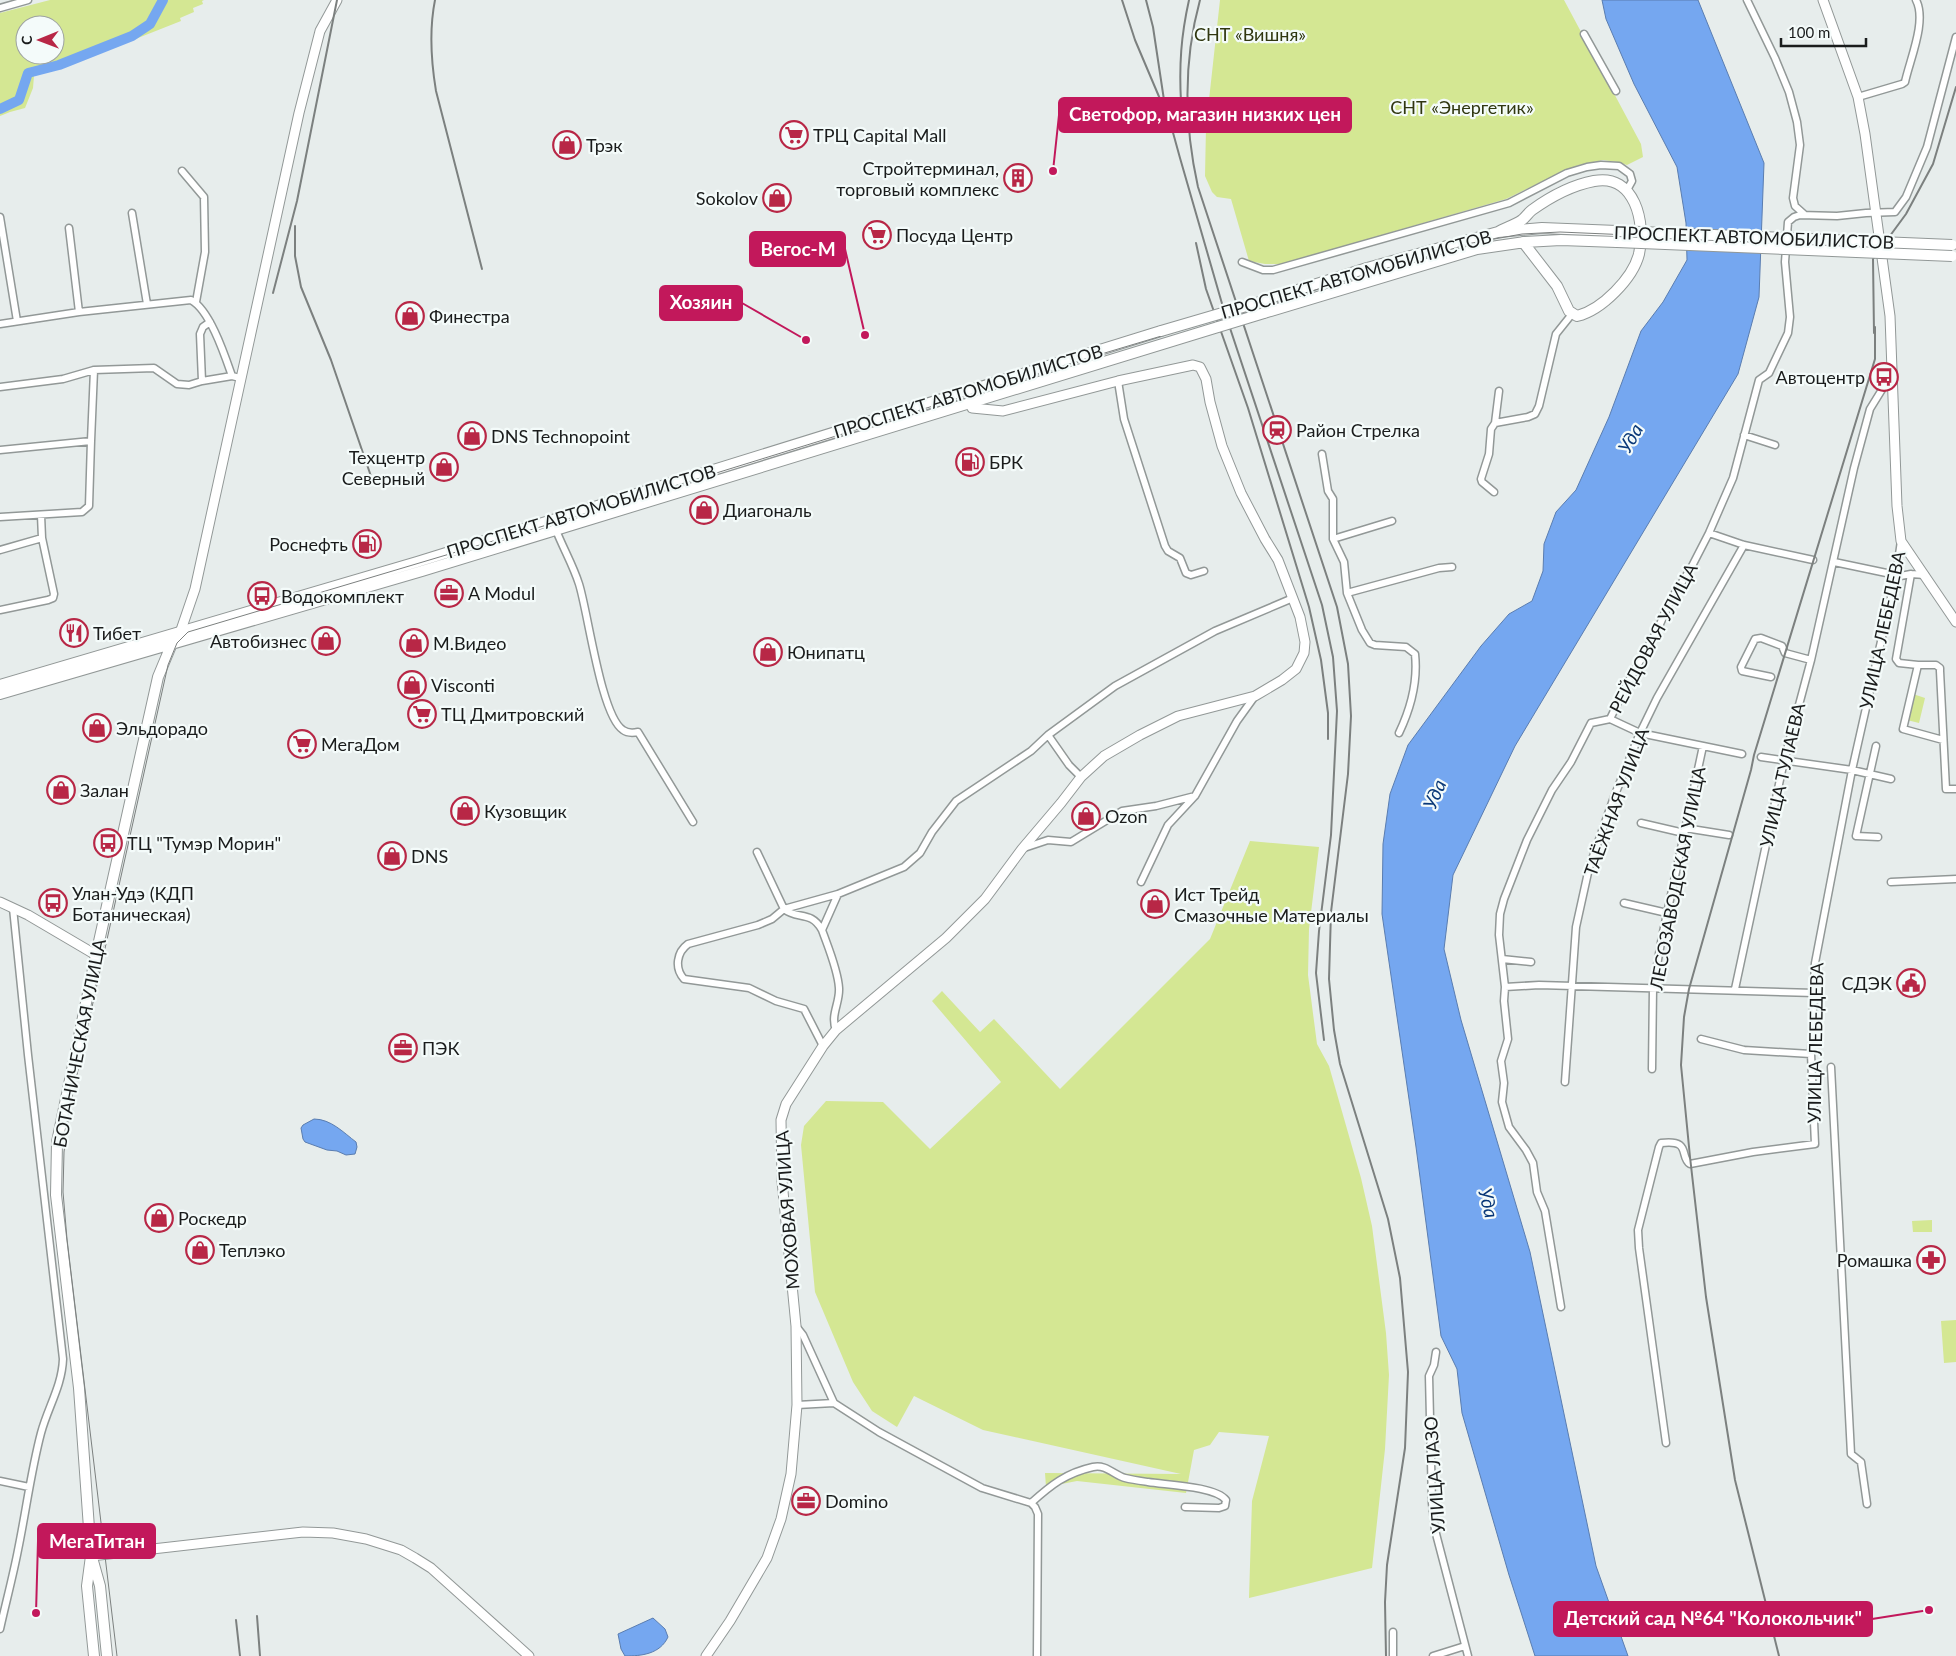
<svg xmlns="http://www.w3.org/2000/svg" width="1956" height="1656" font-family="Lato,sans-serif">
<style>
.green{fill:#d4e793;fill-rule:evenodd}
.water{fill:#75a7f0;stroke:#5a7db0}
.lines{fill:none;stroke-linecap:round;stroke-linejoin:round}
.river{stroke:#75a7f0;stroke-width:10}
.street-casing{stroke:#929897;stroke-width:9}
.secondary-casing{stroke:#929897;stroke-width:11}
.primary-casing{stroke:#929897;stroke-width:12}
.street{stroke:#fff;stroke-width:6}
.secondary{stroke:#fff;stroke-width:9}
.primary{stroke:#fff;stroke-width:10}
.tram{stroke:#7c807f;stroke-width:1}
.rail{stroke:#7c807f;stroke-width:2}
.primary-bridge-casing{stroke:#929897;stroke-width:12;stroke-linecap:butt}
.primary-bridge{stroke:#fff;stroke-width:10}
.labels{text-anchor:middle;dominant-baseline:central;stroke-width:4.5;stroke-linejoin:round;paint-order:stroke}
.park-label{font-size:18px;fill:#303710;stroke:#f4fbfa}
.poi-label{font-size:18px;fill:#1a1c1c;stroke:#f4fbfa;text-anchor:start}
.street-label{font-size:18px;fill:#1a1c1c;stroke:#f4fbfa}
.water-label{font-size:19px;font-style:italic;fill:#093878;stroke:#f4fbfa}
.leader{fill:none;stroke:#c2185b;stroke-width:2}
.callout-dot{fill:#c2185b;stroke:#f4fbfa;stroke-width:2}
.callout{fill:#c2185b;stroke:#c2185b;stroke-width:2}
.callout-label{font-size:19px;text-anchor:middle;font-weight:bold;fill:#fff}
</style>
<rect width="100%" height="100%" fill="#e7edec"/>
<path class="green" d="M50,0H204L202,1L203,4L193,8L194,12L180,18L181,21L85,59L34,76L33,88L25,108L10,112L0,116V13ZM25,25H55V55H25Z
M1220,0H1564L1641,144L1643,157L1627,165L1617,162L1603,160L1579,165L1566,170L1506,199L1282,264H1265L1249,261L1231,199L1217,197L1212,192L1205,176L1206,127Z
M1913,694L1925,698L1919,723L1907,720Z
M1250,841L1319,847L1309,929L1308,975L1317,1044L1329,1066L1361,1178L1372,1226L1386,1333L1389,1375L1385,1449L1372,1568L1249,1598L1252,1501L1269,1436L1219,1432L1210,1445L1194,1450L1186,1493L1077,1481L1046,1487L1045,1473L1181,1474L983,1430L914,1396L897,1427L872,1411L853,1382L815,1292L801,1145L804,1126L826,1101L883,1102L930,1149L1001,1082L932,1001L942,991L980,1032L994,1019L1060,1089L1210,939Z
M1932,1220V1232H1913L1912,1221Z
M1956,1320V1362L1944,1363L1941,1321Z"/>
<path class="water" d="M1602,0H1698L1764,163L1759,297L1738,374L1515,746L1453,875L1444,949L1461,1020L1530,1252L1596,1566L1628,1656H1535L1509,1575L1462,1413L1457,1369L1441,1336L1416,1147L1382,914L1383,844L1390,794L1408,745L1481,646L1509,614L1532,601L1543,571L1544,544L1556,512L1576,490L1609,417L1641,331L1663,302L1687,260L1686,223L1677,167L1634,84L1606,19Z
M314,1119C331,1119 344,1133 356,1142L357,1147L355,1154L346,1155L337,1151L327,1150L305,1142L303,1139L301,1128L303,1125Z
M653,1618L665,1629L668,1637C660,1654 642,1656 625,1656L621,1649L618,1634Z"/>
<g class="lines">
<path class="river" d="M0,109L19,100L28,73L59,65L132,36L150,24L163,0"/>
<defs>
<path id="street" d="M1747,0L1775,58L1789,92L1797,122L1800,145L1793,198L1795,206L1805,215
M0,8L28,0
M1584,34L1616,91
M1858,97L1902,84L1905,82C1910,59 1927,21 1916,0
M182,171L204,197L205,252L196,302
M132,213L147,304
M0,217L17,321
M69,228L79,312
M1242,262L1263,270H1273L1509,203L1567,173L1587,167L1601,165L1619,166L1630,174L1632,181L1627,190
M0,324L79,312L191,300C210,310 225,356 232,376L240,378
M202,381L232,376
M1118,381L1124,419L1165,546L1168,551L1180,558L1186,573L1191,575L1204,571
M0,387L63,379L94,370
M1495,423L1499,391
M1744,435L1775,445
M91,441L94,370L154,368L177,384L189,385L202,381L200,334L203,327L210,322
M0,450L91,441L89,506L82,512L0,517
M1322,454L1328,491L1333,499V539L1344,562L1347,593L1362,630L1370,643L1375,645L1406,647L1415,654C1418,682 1411,708 1399,733
M1494,492L1482,482L1481,479L1489,454L1491,429L1495,423L1528,417L1535,414L1539,406L1556,334L1572,314
M556,530C563,548 573,565 579,584C588,612 601,716 623,730C627,733 633,733 638,732L693,822
M1709,533L1744,545L1813,560
M1333,539L1392,521
M0,550L42,538
M1834,562L1896,575
M1911,574L1896,659L1899,663L1918,665
M1895,577L1911,574L1925,575
M1347,593L1439,568L1452,567
M0,610L48,600L53,598L54,594L42,538L41,515
M1771,677L1742,671L1741,667L1755,639L1761,638L1782,646L1785,653L1811,660
M1610,719L1627,684L1657,631L1670,601L1691,568L1709,533L1733,478L1759,380L1769,373L1788,333L1790,317L1785,262L1788,222L1794,217L1800,215L1837,216L1866,213L1895,212L1906,197L1927,147L1956,37
M1610,719L1640,733L1742,754
M1048,735L1069,765L1081,777
M1943,740L1903,729L1918,665H1936L1940,668V671L1946,789H1956
M1876,746L1856,836L1878,837
M1761,757L1852,770L1891,779
M1641,823L1684,833
M1685,828L1729,835
M1024,848L1048,840L1071,842L1122,811L1156,806L1195,796L1237,721L1255,696
M757,852L784,909C797,920 811,910 822,930C828,947 838,970 839,988C840,1003 830,1015 836,1030
M1141,882L1168,825L1194,797
M1891,882L1956,879
M1624,903L1667,913
M822,930L838,894
M1502,959L1531,962
M1505,987L1539,985L1815,993
M1735,989L1784,761L1811,660L1854,468L1870,409L1891,375
M1701,1039L1744,1050L1811,1054
M823,1046L804,1009L776,1001L749,988L684,979C674,968 677,952 688,944L758,925L772,919L784,909L838,894L904,867L920,853L932,832L956,801L1031,751L1048,735L1115,686L1215,631L1293,598
M1831,1067L1851,1454L1861,1462L1867,1504
M1652,1069L1653,988L1662,937L1703,746
M1565,1082L1576,927L1589,868L1614,797L1640,733L1657,698L1744,545
M1561,1307L1545,1211L1537,1192L1533,1163L1526,1150L1509,1127L1502,1102L1504,1083L1501,1061L1508,1039L1504,1001L1505,987L1499,935L1500,914L1504,899L1527,840L1552,790L1571,762L1591,723L1610,719
M796,1326L803,1335L834,1403L879,1432L982,1488L1031,1503L1035,1507L1038,1514L1037,1656
M1436,1352L1434,1365L1429,1376L1432,1503L1435,1530L1468,1656
M797,1405L834,1403
M1666,1443L1639,1248L1638,1230L1659,1147L1661,1143C1692,1139 1679,1157 1690,1164L1753,1152L1815,1144L1811,1054L1815,963L1852,770L1896,575L1901,541
M0,1481L29,1487
M1031,1503C1051,1485 1066,1473 1093,1467C1106,1464 1114,1475 1125,1478C1133,1480 1141,1481 1148,1482C1166,1485 1215,1486 1226,1500L1225,1506L1219,1508L1185,1507
M0,1629C6,1602 13,1576 18,1550C26,1511 31,1471 41,1433C48,1407 62,1386 63,1359L28,1055L13,908
M1393,1632V1656
M1433,1656L1465,1646"/>
<path id="secondary" d="M1823,0L1858,97L1865,134L1890,316L1897,506L1901,541L1956,622
M181,630L195,589L299,113L320,31L337,0
M0,902L28,915L96,955
M91,1556L303,1532L333,1533L366,1539L401,1550L415,1558L431,1568L529,1656
M706,1656L730,1621L767,1558L781,1519L791,1474L797,1405L796,1326L782,1181L781,1120L786,1104L823,1046L836,1030L946,938L985,899L1022,849L1061,803L1081,777L1104,756L1140,735L1178,716L1255,696L1282,680L1296,669L1304,653L1305,642L1300,617L1278,560L1265,539L1241,493L1222,446L1210,402L1206,379L1200,367L1193,365L1118,381L1003,411L972,408L970,403"/>
<path id="primary" d="M1498,232C1505,228 1515,225 1522,220C1526,217 1528,213 1532,210C1550,197 1573,185 1594,181C1635,173 1646,223 1639,254C1633,278 1602,310 1577,316L1569,311L1557,286L1523,242
M1260,302L1367,268L1498,232L1542,228L1617,231
M1264,313L1477,249L1525,242L1561,240L1617,242
M0,685L417,562L1161,331
M0,694L422,571L1218,327
M93,1561L100,1586L107,1656
M94,1656L87,1586L91,1556L79,1388L56,1195L57,1142L96,955L158,677L173,641"/>
</defs>
<use href="#street" class="street-casing"/>
<use href="#secondary" class="secondary-casing"/>
<use href="#primary" class="primary-casing"/>
<use href="#street" class="street"/>
<use href="#secondary" class="secondary"/>
<use href="#primary" class="primary"/>
<path class="tram" d="M117,1656L67,1239L63,1192L64,1152L70,1106L168,665L177,643L188,632L587,513L1098,355L1472,243L1522,234L1560,232L1956,249"/>
<path class="rail" d="M435,0C429,30 431,61 436,91L482,269
M1122,0L1135,40L1160,99
M1146,0L1153,27L1164,100L1180,158L1223,307L1322,605L1333,657L1337,711L1331,835L1319,931L1316,973L1324,1040
M1200,0C1183,62 1184,124 1198,187L1337,607L1348,664L1351,716L1348,774L1331,912L1329,979L1334,1030L1340,1064L1388,1219L1400,1278L1408,1372L1405,1448L1387,1565L1385,1602L1386,1656
M1181,102C1179,65 1181,36 1189,0
M295,226V256L301,287L331,360L374,485
M1196,243L1206,289L1248,408L1309,607L1321,660L1328,713V739
M273,293L297,201L337,0
M1874,333L1873,259L1906,214L1933,164L1956,87
M257,1616L260,1656
M236,1620L240,1656
M1779,1656L1735,1480L1706,1297L1690,1157L1681,1065L1684,1017L1689,989L1751,770L1754,755L1875,359V327"/>
<defs>
<path id="primary-bridge" d="M1617,231L1952,245
M1617,242L1952,256
M1218,327L1264,313
M1161,331L1260,302"/>
</defs>
<use href="#primary-bridge" class="primary-bridge-casing"/>
<use href="#primary-bridge" class="primary-bridge"/>
</g>
<defs>
<symbol id="supermarket-ring" viewBox="-11 -11 22 22"><circle r="9.5" fill="#f4fbfa" stroke="#b82746" stroke-width="1.5"/><path d="M-6-5.5h2.5l.6 2H6L4.5 2H-2.5L-4.4-4H-6ZM-1.5 3.2a1.3 1.3 0 1 0 .1 0ZM3 3.2a1.3 1.3 0 1 0 .1 0Z" fill="#b82746"/></symbol>
<symbol id="shop-ring" viewBox="-11 -11 22 22"><circle r="9.5" fill="#f4fbfa" stroke="#b82746" stroke-width="1.5"/><path d="M-5-2.5h2.3a2.7 3.5 0 0 1 5.4 0H5L5.5 6h-11ZM-1.5-2.5h3a1.5 2.3 0 0 0-3 0Z" fill="#b82746"/></symbol>
<symbol id="building-ring" viewBox="-11 -11 22 22"><circle r="9.5" fill="#f4fbfa" stroke="#b82746" stroke-width="1.5"/><path d="M-4-6H4V6H1V3H-1V6H-4ZM-2.5-4.3h1.7v1.8h-1.7ZM.8-4.3h1.7v1.8H.8ZM-2.5-1h1.7V.8h-1.7ZM.8-1h1.7V.8H.8Z" fill="#b82746"/></symbol>
<symbol id="bus-ring" viewBox="-11 -11 22 22"><circle r="9.5" fill="#f4fbfa" stroke="#b82746" stroke-width="1.5"/><path d="M-5-6H5V4H4V6H2V4H-2V6H-4V4H-5ZM-3.5-4V0h7V-4ZM-3.5 1.2v1.5H-2V1.2ZM2 1.2v1.5H3.5V1.2Z" fill="#b82746"/></symbol>
<symbol id="station-ring" viewBox="-11 -11 22 22"><circle r="9.5" fill="#f4fbfa" stroke="#b82746" stroke-width="1.5"/><path d="M-3-6H3Q5-6 5-4V2Q5 4 3 4L4.5 6H3L1.5 4h-3L-3 6H-4.5L-3 4Q-5 4-5 2V-4Q-5-6-3-6ZM-3.5-4v3h7v-3ZM-3.5 1v1.5H-2V1ZM2 1v1.5H3.5V1Z" fill="#b82746"/></symbol>
<symbol id="fuel-ring" viewBox="-11 -11 22 22"><circle r="9.5" fill="#f4fbfa" stroke="#b82746" stroke-width="1.5"/><path d="M-5.5-6h7V0h2V4h1.3V-2.5L3-4.5l.8-.8L6-3V5H2.5V1h-1V6h-7ZM-4.2-4.7v3.2H.2V-4.7Z" fill="#b82746"/></symbol>
<symbol id="office-ring" viewBox="-11 -11 22 22"><circle r="9.5" fill="#f4fbfa" stroke="#b82746" stroke-width="1.5"/><path d="M-6-3h4V-5.5h4V-3h4V5H-6ZM-1-4.5V-3h2v-1.5ZM-6 0V1H6V0Z" fill="#b82746"/></symbol>
<symbol id="restaurant-ring" viewBox="-11 -11 22 22"><circle r="9.5" fill="#f4fbfa" stroke="#b82746" stroke-width="1.5"/><path d="M-5-6h1v4h1v-4h1v4h1v-4h1v5L-1.5 .5V6h-2V.5L-5-1ZM5-6V6H3V1.5H1.5Q1.5-4 5-6Z" fill="#b82746"/></symbol>
<symbol id="civic-ring" viewBox="-11 -11 22 22"><circle r="9.5" fill="#f4fbfa" stroke="#b82746" stroke-width="1.5"/><path d="M-.6-6.5H3V-4.5H.6V-3L4-1V1h2V6H-6V1h2V-1L-.6-3ZM-1.2 2.5V6h2.4V2.5Z" fill="#b82746"/></symbol>
<symbol id="pharmacy-ring" viewBox="-11 -11 22 22"><circle r="9.5" fill="#f4fbfa" stroke="#b82746" stroke-width="1.5"/><path d="M-2-6h4v4h4v4h-4v4h-4v-4h-4v-4h4Z" fill="#b82746"/></symbol>
</defs>
<g fill-rule="evenodd">
<use href="#supermarket-ring" x="778" y="119" width="32" height="32"/>
<use href="#shop-ring" x="551" y="129" width="32" height="32"/>
<use href="#building-ring" x="1002" y="162" width="32" height="32"/>
<use href="#shop-ring" x="761" y="182" width="32" height="32"/>
<use href="#supermarket-ring" x="861" y="219" width="32" height="32"/>
<use href="#shop-ring" x="394" y="300" width="32" height="32"/>
<use href="#bus-ring" x="1868" y="361" width="32" height="32"/>
<use href="#station-ring" x="1261" y="414" width="32" height="32"/>
<use href="#shop-ring" x="456" y="420" width="32" height="32"/>
<use href="#fuel-ring" x="954" y="446" width="32" height="32"/>
<use href="#shop-ring" x="428" y="451" width="32" height="32"/>
<use href="#shop-ring" x="688" y="494" width="32" height="32"/>
<use href="#fuel-ring" x="351" y="528" width="32" height="32"/>
<use href="#office-ring" x="433" y="577" width="32" height="32"/>
<use href="#bus-ring" x="246" y="580" width="32" height="32"/>
<use href="#restaurant-ring" x="58" y="617" width="32" height="32"/>
<use href="#shop-ring" x="310" y="625" width="32" height="32"/>
<use href="#shop-ring" x="398" y="627" width="32" height="32"/>
<use href="#shop-ring" x="752" y="636" width="32" height="32"/>
<use href="#shop-ring" x="396" y="669" width="32" height="32"/>
<use href="#supermarket-ring" x="406" y="698" width="32" height="32"/>
<use href="#shop-ring" x="81" y="712" width="32" height="32"/>
<use href="#supermarket-ring" x="286" y="728" width="32" height="32"/>
<use href="#shop-ring" x="45" y="774" width="32" height="32"/>
<use href="#shop-ring" x="449" y="795" width="32" height="32"/>
<use href="#shop-ring" x="1070" y="800" width="32" height="32"/>
<use href="#bus-ring" x="92" y="827" width="32" height="32"/>
<use href="#shop-ring" x="376" y="840" width="32" height="32"/>
<use href="#bus-ring" x="37" y="887" width="32" height="32"/>
<use href="#shop-ring" x="1139" y="888" width="32" height="32"/>
<use href="#civic-ring" x="1895" y="967" width="32" height="32"/>
<use href="#office-ring" x="387" y="1032" width="32" height="32"/>
<use href="#shop-ring" x="143" y="1202" width="32" height="32"/>
<use href="#shop-ring" x="184" y="1234" width="32" height="32"/>
<use href="#pharmacy-ring" x="1915" y="1244" width="32" height="32"/>
<use href="#office-ring" x="790" y="1485" width="32" height="32"/>
</g>
<g class="labels">
<g class="park-label">
<text x="1250" y="34">СНТ «Вишня»</text>
<text x="1462" y="107">СНТ «Энергетик»</text>
</g>
<g class="poi-label">
<text x="813" y="135">ТРЦ Capital Mall</text>
<text x="586" y="145">Трэк</text>
<text x="999" y="168" text-anchor="end">Стройтерминал,<tspan x="999" dy="21">торговый комплекс</tspan></text>
<text x="758" y="198" text-anchor="end">Sokolov</text>
<text x="896" y="235">Посуда Центр</text>
<text x="429" y="316">Финестра</text>
<text x="1865" y="377" text-anchor="end">Автоцентр</text>
<text x="1296" y="430">Район Стрелка</text>
<text x="491" y="436">DNS Technopoint</text>
<text x="425" y="457" text-anchor="end">Техцентр<tspan x="425" dy="21">Северный</tspan></text>
<text x="989" y="462">БРК</text>
<text x="723" y="510">Диагональ</text>
<text x="348" y="544" text-anchor="end">Роснефть</text>
<text x="468" y="593">A Modul</text>
<text x="281" y="596">Водокомплект</text>
<text x="93" y="633">Тибет</text>
<text x="307" y="641" text-anchor="end">Автобизнес</text>
<text x="433" y="643">М.Видео</text>
<text x="787" y="652">Юнипатц</text>
<text x="431" y="685">Visconti</text>
<text x="441" y="714">ТЦ Дмитровский</text>
<text x="116" y="728">Эльдорадо</text>
<text x="321" y="744">МегаДом</text>
<text x="80" y="790">Залан</text>
<text x="484" y="811">Кузовщик</text>
<text x="1105" y="816">Ozon</text>
<text x="127" y="843">ТЦ "Тумэр Морин"</text>
<text x="411" y="856">DNS</text>
<text x="72" y="893">Улан-Удэ (КДП<tspan x="72" dy="21">Ботаническая)</tspan></text>
<text x="1174" y="894">Ист Трейд<tspan x="1174" dy="21">Смазочные Материалы</tspan></text>
<text x="1892" y="983" text-anchor="end">СДЭК</text>
<text x="422" y="1048">ПЭК</text>
<text x="178" y="1218">Роскедр</text>
<text x="219" y="1250">Теплэко</text>
<text x="1912" y="1260" text-anchor="end">Ромашка</text>
<text x="825" y="1501">Domino</text>
</g>
<g class="street-label">
<text transform="translate(1754 237) rotate(2)">ПРОСПЕКТ АВТОМОБИЛИСТОВ</text>
<text transform="translate(1356 274) rotate(-16)">ПРОСПЕКТ АВТОМОБИЛИСТОВ</text>
<text transform="translate(968 391) rotate(-17)">ПРОСПЕКТ АВТОМОБИЛИСТОВ</text>
<text transform="translate(581 511) rotate(-17)">ПРОСПЕКТ АВТОМОБИЛИСТОВ</text>
<text transform="translate(1882 630) rotate(-78)">УЛИЦА ЛЕБЕДЕВА</text>
<text transform="translate(1653 638) rotate(-62)">РЕЙДОВАЯ УЛИЦА</text>
<text transform="translate(1782 775) rotate(-77)">УЛИЦА ТУЛАЕВА</text>
<text transform="translate(1616 802) rotate(-70)">ТАЁЖНАЯ УЛИЦА</text>
<text transform="translate(1677 878) rotate(-79)">ЛЕСОЗАВОДСКАЯ УЛИЦА</text>
<text transform="translate(79 1043) rotate(-79)">БОТАНИЧЕСКАЯ УЛИЦА</text>
<text transform="translate(1815 1043) rotate(-89)">УЛИЦА ЛЕБЕДЕВА</text>
<text transform="translate(787 1210) rotate(-94)">МОХОВАЯ УЛИЦА</text>
<text transform="translate(1434 1475) rotate(-94)">УЛИЦА ЛАЗО</text>
</g>
<g class="water-label">
<text transform="translate(1630 438) rotate(-60)">Уда</text>
<text transform="translate(1434 794) rotate(-67)">Уда</text>
<text transform="translate(1489 1203) rotate(76)">Уда</text>
</g>
</g>
<path class="leader" d="M1053 171L1059 115M865 335L845 249M806 340L742 303M36 1613L38 1541M1929 1610L1872 1619"/>
<g class="callout-dot">
<circle cx="1053" cy="171" r="5"/>
<circle cx="865" cy="335" r="5"/>
<circle cx="806" cy="340" r="5"/>
<circle cx="36" cy="1613" r="5"/>
<circle cx="1929" cy="1610" r="5"/>
</g>
<g class="callout">
<rect x="1059" y="98" width="292" height="34" rx="5"/>
<rect x="750" y="232" width="95" height="34" rx="5"/>
<rect x="660" y="286" width="82" height="34" rx="5"/>
<rect x="38" y="1524" width="117" height="34" rx="5"/>
<rect x="1554" y="1602" width="318" height="34" rx="5"/>
</g>
<g class="callout-label">
<text x="1205" y="121">Светофор, магазин низких цен</text>
<text x="798" y="256">Вегос-М</text>
<text x="701" y="309">Хозяин</text>
<text x="97" y="1548">МегаТитан</text>
<text x="1713" y="1625">Детский сад №64 "Колокольчик"</text>
</g>
<g transform="translate(40 40) rotate(269)"><circle r="24" fill="#f4fbfa" stroke="#9da2a1"/>
<path d="M0-4L9 19L0 12L-9 19Z" fill="#b82746"/>
<text y="-8" font-size="14" font-weight="bold" text-anchor="middle" fill="#1a1c1c">С</text>
</g>
<path d="M1781 38v8h85v-8" fill="none" stroke="#1a1c1c" stroke-width="2.5"/>
<text x="1788" y="38" font-size="15" fill="#1a1c1c" stroke="#f4fbfa" stroke-width="4" paint-order="stroke">100 m</text>
</svg>
